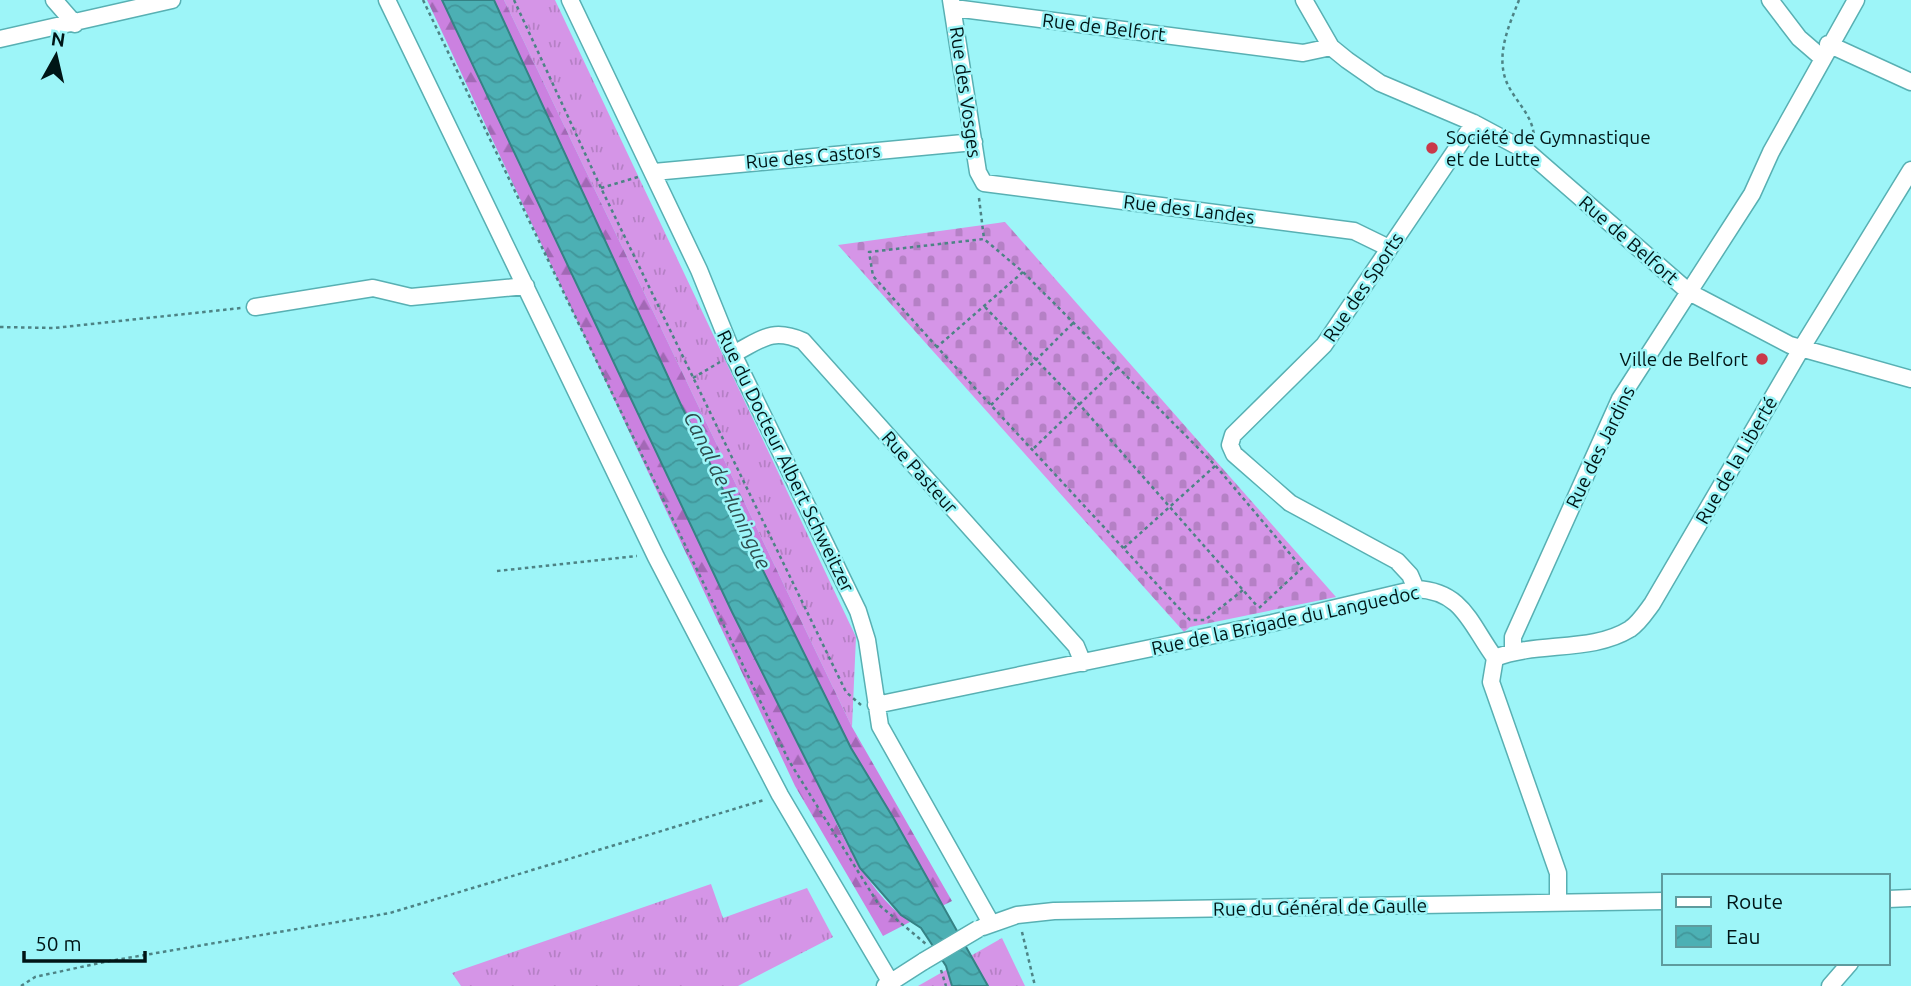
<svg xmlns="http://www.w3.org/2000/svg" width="1911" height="986" font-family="Ubuntu,sans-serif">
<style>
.grass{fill:url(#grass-tufts)}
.forest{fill:url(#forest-firs)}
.cemetery{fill:url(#cemetery-stones)}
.water{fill:url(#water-waves);stroke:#358285;stroke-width:2}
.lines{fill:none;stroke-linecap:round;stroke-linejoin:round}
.minor-casing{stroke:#58b0b3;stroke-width:19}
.path{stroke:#4d8385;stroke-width:2.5;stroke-dasharray:3.5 3.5;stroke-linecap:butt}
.minor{stroke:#fff;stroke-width:16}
.minor-bridge-casing{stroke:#58b0b3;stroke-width:19;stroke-linecap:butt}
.minor-bridge{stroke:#fff;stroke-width:16}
.poi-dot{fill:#c9394a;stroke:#9df5f8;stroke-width:2.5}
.labels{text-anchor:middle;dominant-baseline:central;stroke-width:5;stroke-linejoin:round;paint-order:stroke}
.street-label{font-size:19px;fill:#001516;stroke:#9df5f8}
.poi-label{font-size:19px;fill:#001516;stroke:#9df5f8;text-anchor:start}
.water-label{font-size:21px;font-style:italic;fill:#2f4e4f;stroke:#9df5f8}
</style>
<defs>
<pattern id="grass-tufts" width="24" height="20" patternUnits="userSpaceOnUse" patternTransform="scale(1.75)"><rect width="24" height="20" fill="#d595e7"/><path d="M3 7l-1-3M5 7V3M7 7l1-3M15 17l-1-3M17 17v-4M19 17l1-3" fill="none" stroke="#b580c5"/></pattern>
<pattern id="forest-firs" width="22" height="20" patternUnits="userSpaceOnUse" patternTransform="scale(1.75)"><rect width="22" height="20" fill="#cb81e0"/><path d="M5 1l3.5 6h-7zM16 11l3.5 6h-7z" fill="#a268b5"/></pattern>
<pattern id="cemetery-stones" width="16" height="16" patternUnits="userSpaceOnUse" patternTransform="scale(1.75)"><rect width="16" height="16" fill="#d595e7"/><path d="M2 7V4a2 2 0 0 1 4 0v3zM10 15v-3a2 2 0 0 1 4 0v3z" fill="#b580c5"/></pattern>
<pattern id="water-waves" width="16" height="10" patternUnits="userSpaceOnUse" patternTransform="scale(1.75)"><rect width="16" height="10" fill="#4cb0b4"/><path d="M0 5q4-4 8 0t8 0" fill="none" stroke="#41969a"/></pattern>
</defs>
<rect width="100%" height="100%" fill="#9df5f8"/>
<path class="grass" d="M504,0H555L856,637L852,727Z
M711,884L723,918L807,888L833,937L738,986H461L452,973Z
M1002,938L1025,986H918Z"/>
<path class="forest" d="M427,0H442C561,244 670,493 795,734C826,794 853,883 910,922L883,936L795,786Z
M494,0H504L852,727L952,901L942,906L894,819L851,748L682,407Z"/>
<path class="cemetery" d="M1005,222L1336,597L1190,627L1184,632L838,245Z"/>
<path class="water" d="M442,0H494L682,407L851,748L894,819L988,986H952L946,966L921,928L901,915L860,868L732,612Z"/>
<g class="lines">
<defs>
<path id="minor" d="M54,0L75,24
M387,0L656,557L780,795L891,983
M570,0L699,270L733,354L858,611L867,640L880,726L991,923
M951,0L978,172L984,183L1354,231L1389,248
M1304,0L1331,47L1347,60L1380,83L1474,123L1528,152L1689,292L1790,345L1911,379
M1770,0L1799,38L1821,57
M954,8L1303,53L1331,47
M0,39L172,0
M1828,44L1911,82
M654,172L974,142
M255,307L373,288L411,297L526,286
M733,354C761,340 771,327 803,341L1076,646L1083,663
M1416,589L1410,575L1397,561L1290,503L1234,454L1230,445L1233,435L1324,345L1474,123
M1513,651V637L1620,399L1752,194L1771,152L1856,0
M1495,658C1538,641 1591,653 1630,629C1639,623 1646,612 1652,604L1801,349L1911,170
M1495,658L1491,682L1558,873V903
M876,705L1272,623L1416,589C1463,591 1470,624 1495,658
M1888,899L1911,898
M983,927L1017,915L1054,911L1664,901
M885,986L924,961
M1830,986L1850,963"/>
</defs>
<use href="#minor" class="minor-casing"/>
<path class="path" d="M423,0L789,761L879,905L926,944
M514,0L601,188L846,692L861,705
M1519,0C1510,23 1498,49 1504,74C1509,97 1533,112 1534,137
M601,188L638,177
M979,198L984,239
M1023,272L937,347L1190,620H1205L1243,590
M985,307L1079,404L1258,607
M0,327L54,328L241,308
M937,347L873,276L869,252L984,239L1023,272L1215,465L1302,568L1259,608
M693,378L720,362
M991,405L1073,323
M1034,448L1117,368
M1124,548L1215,466
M497,571L637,556
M1022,932L1035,986
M941,970L946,986
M21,986L35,977L104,962L390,913L764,800"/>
<use href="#minor" class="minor"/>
<defs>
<path id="minor-bridge" d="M924,961L978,929"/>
</defs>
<use href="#minor-bridge" class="minor-bridge-casing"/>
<use href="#minor-bridge" class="minor-bridge"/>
</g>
<g class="poi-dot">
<circle cx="1432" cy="148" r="7"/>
<circle cx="1762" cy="359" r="7"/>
</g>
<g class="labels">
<g class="street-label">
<text transform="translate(1104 27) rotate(7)">Rue de Belfort</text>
<text transform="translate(966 92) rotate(82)">Rue des Vosges</text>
<text transform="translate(813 156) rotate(-5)">Rue des Castors</text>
<text transform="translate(1189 209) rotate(7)">Rue des Landes</text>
<text transform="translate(1629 240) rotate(41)">Rue de Belfort</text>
<text transform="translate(1363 287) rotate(-56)">Rue des Sports</text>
<text transform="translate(1600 447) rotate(-64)">Rue des Jardins</text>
<text transform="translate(1736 460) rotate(-60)">Rue de la Liberté</text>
<text transform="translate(786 461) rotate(64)">Rue du Docteur Albert Schweitzer</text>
<text transform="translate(920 472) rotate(48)">Rue Pasteur</text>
<text transform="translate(1285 620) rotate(-12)">Rue de la Brigade du Languedoc</text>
<text transform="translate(1320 907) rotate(-1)">Rue du Général de Gaulle</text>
</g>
<g class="poi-label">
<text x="1446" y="137">Société de Gymnastique<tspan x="1446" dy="22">et de Lutte</tspan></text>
<text x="1748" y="359" text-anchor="end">Ville de Belfort</text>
</g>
<g class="water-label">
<text transform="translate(728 490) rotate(64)">Canal de Huningue</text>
</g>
</g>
<rect x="1662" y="874" width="228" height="91" fill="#9df5f8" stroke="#5e9b9e" stroke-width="2"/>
<rect x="1676" y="897" width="35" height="10" fill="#ffffff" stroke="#5e9b9e" stroke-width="2"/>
<text x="1726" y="909" font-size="21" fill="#001516">Route</text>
<rect x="1676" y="926" width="35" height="21" fill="url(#water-waves)" stroke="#5e9b9e" stroke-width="2"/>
<text x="1726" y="944" font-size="21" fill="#001516">Eau</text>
<g transform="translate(56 56) rotate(8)" stroke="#9df5f8" stroke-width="5" paint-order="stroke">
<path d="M0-5L12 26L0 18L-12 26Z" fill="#001516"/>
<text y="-10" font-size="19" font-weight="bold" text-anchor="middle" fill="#001516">N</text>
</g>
<path d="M24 951v10h121v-10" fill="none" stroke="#001516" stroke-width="3.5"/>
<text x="35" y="951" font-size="21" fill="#001516" stroke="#9df5f8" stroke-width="5" paint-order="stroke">50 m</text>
</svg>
